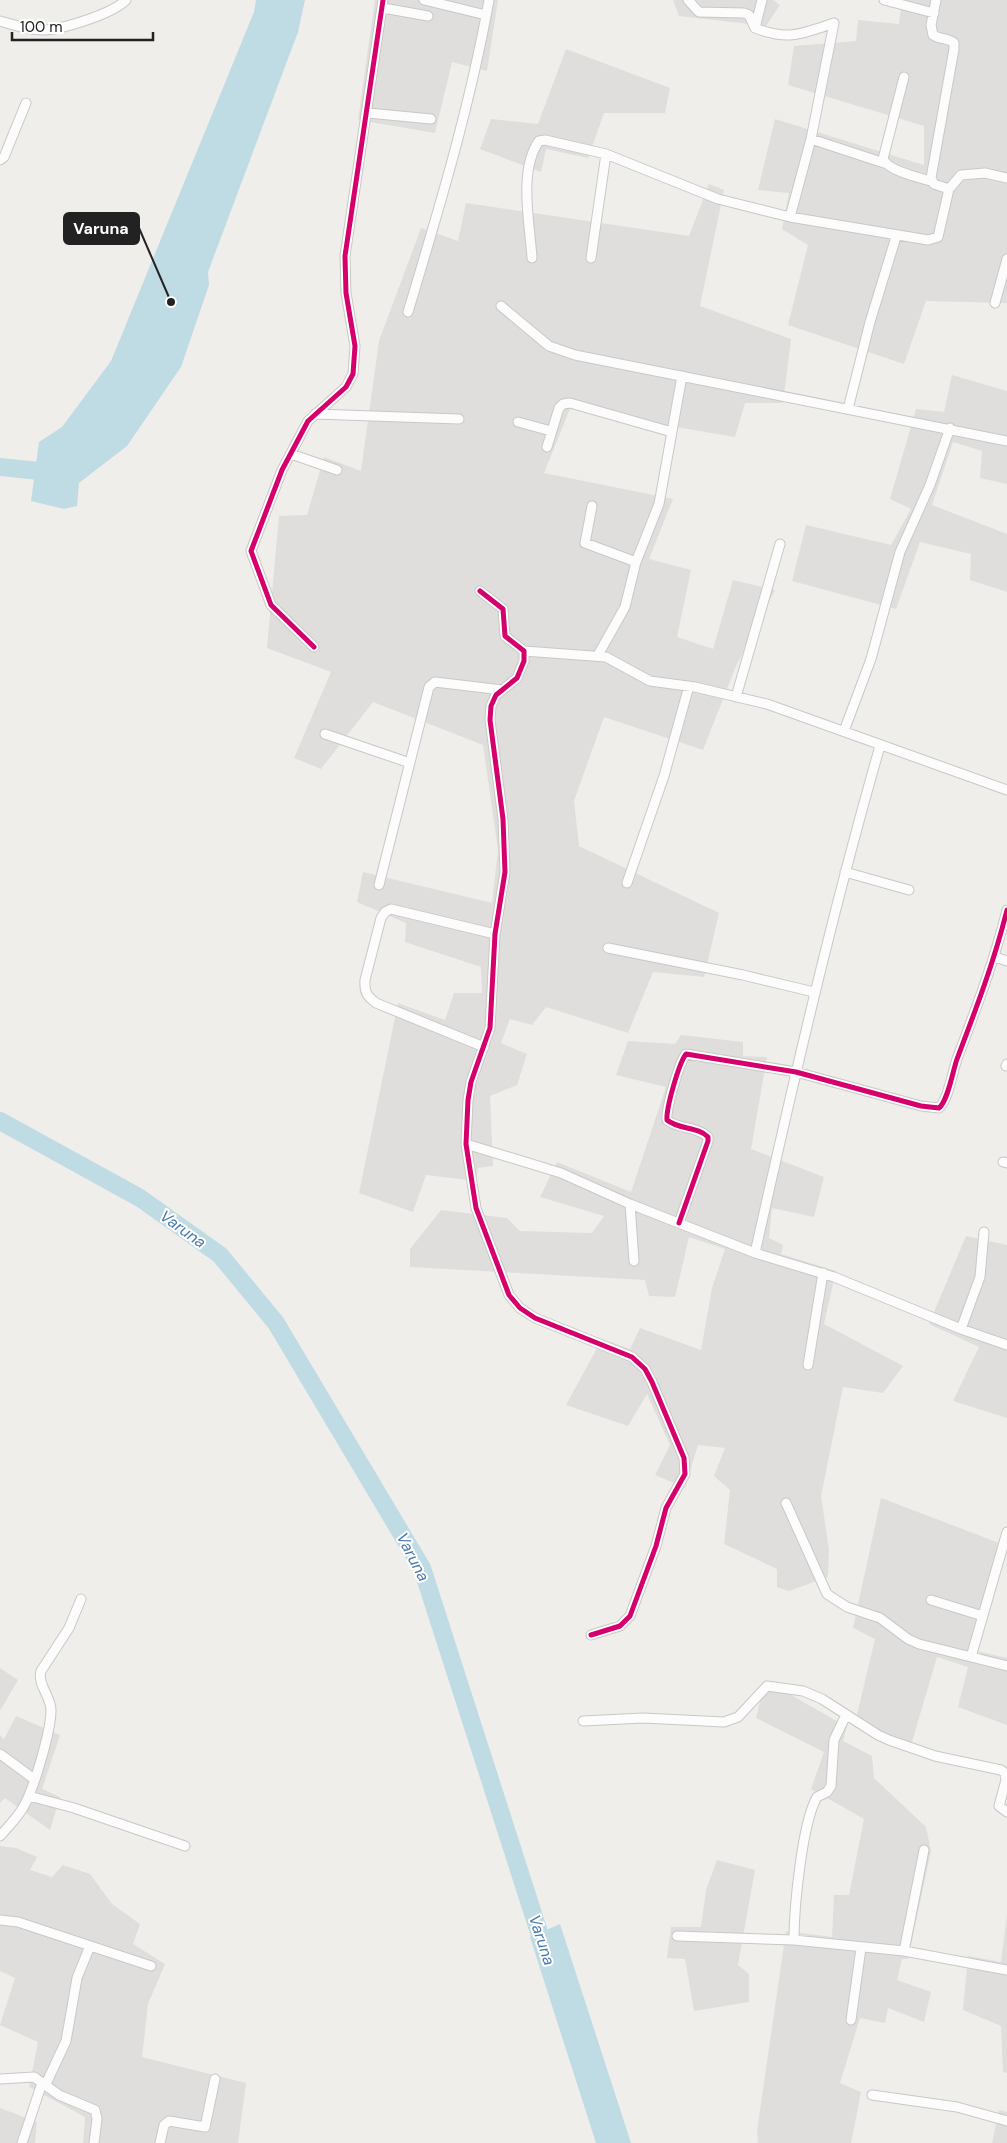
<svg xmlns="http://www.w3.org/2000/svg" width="1007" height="2143" font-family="'DM Sans',sans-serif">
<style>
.residential{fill:#dfdedc}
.water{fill:#bfdbe3}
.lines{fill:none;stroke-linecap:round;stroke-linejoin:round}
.river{stroke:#bfdbe3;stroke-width:18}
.minor-casing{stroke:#c9c8c7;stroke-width:11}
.minor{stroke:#fdfcfc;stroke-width:9}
.cycleway-casing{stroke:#fff;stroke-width:8}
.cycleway{stroke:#d6006c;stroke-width:5}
.labels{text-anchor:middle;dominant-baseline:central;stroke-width:4;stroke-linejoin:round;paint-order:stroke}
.water-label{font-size:16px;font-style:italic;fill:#4a7aab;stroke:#fff}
.leader{fill:none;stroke:#222;stroke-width:2}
.callout-dot{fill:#222;stroke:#fff;stroke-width:2}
.callout{fill:#222;stroke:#222;stroke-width:2}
.callout-label{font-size:16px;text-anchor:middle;font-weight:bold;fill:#fff}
</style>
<rect width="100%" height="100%" fill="#f0eeeb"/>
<path class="residential" d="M375,0H498L487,71L452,62L435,133L358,120Z
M673,0H773L780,5L766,26L679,16Z
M902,0H1007V303L926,301L904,364L788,325L808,245L782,229L789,193L758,190L775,119L924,165V126L788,85L794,46L856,41L858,20L899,24Z
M566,49L670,88L665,113H604L588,158L546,149L541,172L480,149L491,119L538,124Z
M709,184L724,190L700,306L791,339L783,403H745L735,437L570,409L544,473L673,499L649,559L691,570L677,637L713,649L733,580L775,590L736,666L703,750L604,717L574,801L579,846L719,913L704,977L653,972L628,1033L546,1007L532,1025L510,1019L501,1043L527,1054L517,1085L490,1096L493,1166L478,1168L476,1181L426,1175L413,1212L359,1193L398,1003L445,1020L454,993H482L481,967L405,942L406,923L357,902L363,872L492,903L498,850L483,745L373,702L321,769L294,758L331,672L267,648L279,516L307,515L324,457L361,471L379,341L421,228L458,241L466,203L689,236Z
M952,375L1007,391V484L980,478L982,451L953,442L932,505L1007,534V592L970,580L971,554L920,542L896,609L792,581L806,525L891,545L911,509L890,499L916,409L944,412Z
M681,1035L743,1042V1056L767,1057L751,1149L824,1177L814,1217L772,1208L769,1238L783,1245L781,1254L836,1271L824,1324L903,1366L883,1393L843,1387L821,1496L829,1549L828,1577L789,1591L777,1587V1569L724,1544L730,1490L714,1476L725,1448L698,1445L685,1488L655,1475L670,1445L647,1394L628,1426L566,1405L602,1339L630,1349L640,1328L701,1350L712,1288L725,1249L689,1237L675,1297L649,1296L645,1280L410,1267V1249L441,1210L507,1218L520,1231L592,1233L604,1216L540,1197L557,1162L631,1192L666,1087L616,1075L628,1041L675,1044Z
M966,1236L1007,1245V1418L953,1401L979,1347L929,1324Z
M881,1498L1007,1546L977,1651L1007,1658V1725L958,1707L968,1667L937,1657L909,1752L854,1727L875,1639L853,1628Z
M0,1668L18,1680L0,1711Z
M765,1680L847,1727L843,1741L872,1756L874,1778L926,1827L931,1851L908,1959H902L897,1980L931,1992L924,2022L888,2008L885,2023L860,2018L840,2083L861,2092L851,2143H758L757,2131L786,1931L832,1937L834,1895H849L864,1819L811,1789L824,1752L756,1718Z
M16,1716L60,1735L42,1789L60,1797L50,1830L5,1798L0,1803V1735L4,1739Z
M0,1846L16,1848L37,1857L30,1870L52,1877L63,1865L90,1874L112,1904L140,1924L133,1944L165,1964L148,2004L142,2057L246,2083L238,2143H83L85,2117L29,2087L38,2042L0,2025L15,1978L0,1971Z
M717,1860L755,1870L738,1965L749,1974V2002L694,2011L685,1959L667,1958L671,1927H701L706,1890Z
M1007,1915V2073L1003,2072L1001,2026L963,2010L968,1956L1001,1962Z
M0,2108L37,2122L35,2143H0Z
M999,2110L1007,2112V2143H992Z"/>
<path class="water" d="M256,0H305L298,32L208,272L209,285L181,367L127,446L79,483L77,506L64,509L31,501L39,442L62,427L111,361L254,12Z
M560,1924L631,2143H596L530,1937Z"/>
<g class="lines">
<path class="river" d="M0,467L39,471L56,460
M0,1121L140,1198L220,1255L276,1323L422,1568L546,1954"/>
<defs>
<path id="minor" d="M424,0L486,15
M688,0L699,12L744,13L749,15L755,28C788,41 802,34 834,23
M884,0L934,13
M936,0L931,25L933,35C940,40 947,37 954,43V49L931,178L934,184L949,189
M383,8L428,16
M0,21C14,25 31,31 46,30C66,28 112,14 126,0
M755,28L762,0
M904,77L883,159C888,171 920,178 931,181
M368,113L431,119
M811,139L884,163
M0,160L4,157L26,103
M790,217L811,139L834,23
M532,258C530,225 518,170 539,141L545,140L606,154L718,199L790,217L928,240L938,237L949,189L961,175L985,173L1007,178
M591,258L606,154
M995,303L1007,259
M501,306L549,346L575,355L1007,441
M408,312C439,209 470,106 489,0
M848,409L870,322L896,237
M315,414L459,419
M518,422L551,431
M547,447L559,408L563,404L570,403L672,432
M291,454L337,470
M592,506L585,543L636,562
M480,591L503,609L505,636L524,651V661L517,678L496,695L491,706L490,720L503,819L505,872L495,934L490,1028L471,1082L468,1100L466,1144L476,1208L509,1295L520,1308L535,1318L632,1357L645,1369L652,1382L684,1458L685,1474L666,1508L656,1546L630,1616L620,1626L591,1635
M314,647L271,605L251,551L282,470L308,421L346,387L353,374L355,346L346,293L345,256L383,0
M524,651L606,657L650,681L695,687L767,704L1007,790
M598,655L625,607L636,562L659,504L682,376
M736,697L780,544
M844,731L871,659L900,552L930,485L950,428
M325,734L410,763
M845,872L909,890
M627,883L664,776L689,686
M379,885L429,687L435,682L502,690
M608,948L743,975L814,992
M995,957L1007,961
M484,1047L376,1003C367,996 364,992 365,980L381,918L385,912L391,909L495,934
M1006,1066L1007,1064
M466,1144L561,1173L630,1204L755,1253L834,1277L961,1329L1007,1345
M1003,1162L1007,1163
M630,1204L634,1261
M679,1223L708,1141V1137C697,1126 679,1130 667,1120C666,1108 679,1063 686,1054L796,1072L921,1106L939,1108C948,1101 953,1070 957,1059C976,1009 994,962 1007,910
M755,1253C793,1083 832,913 880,746
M961,1329L980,1277L984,1232
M808,1365L823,1273
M786,1503L827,1594L847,1607L880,1618L908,1639L919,1644L1007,1666
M931,1600L983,1616
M971,1657L1007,1532
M583,1721L643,1718L724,1722L738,1717L767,1686L803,1691L822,1699L878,1735L889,1740L935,1756L1001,1770L1005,1773L1006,1780L999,1806L1007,1812
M0,1754L34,1779
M29,1796L74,1808L185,1846
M0,1836C8,1827 18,1817 24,1806C34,1788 51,1731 51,1710C51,1697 37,1684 41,1671L69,1628L81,1599
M0,1920L18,1922L151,1966
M677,1936L794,1940L904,1951L1007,1970
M794,1940C794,1908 802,1823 817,1797L827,1792L831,1786L834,1740L846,1715
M904,1951L924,1850
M851,2020L861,1948
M0,2079L34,2077L59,2095L95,2110L97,2119L94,2143
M45,2086L66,2041L77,1978L90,1946
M872,2095L957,2107L1007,2121
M22,2143L42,2083
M160,2143L164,2125L169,2121L205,2127L215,2079"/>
</defs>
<use href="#minor" class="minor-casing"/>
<use href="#minor" class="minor"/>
<defs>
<path id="cycleway" d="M480,591L503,609L505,636L524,651V661L517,678L496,695L491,706L490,720L503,819L505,872L495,934L490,1028L471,1082L468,1100L466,1144L476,1208L509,1295L520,1308L535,1318L632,1357L645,1369L652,1382L684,1458L685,1474L666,1508L656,1546L630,1616L620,1626L591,1635
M314,647L271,605L251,551L282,470L308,421L346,387L353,374L355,346L346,293L345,256L383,0
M679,1223L708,1141V1137C697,1126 679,1130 667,1120C666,1108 679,1063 686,1054L796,1072L921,1106L939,1108C948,1101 953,1070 957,1059C976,1009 994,962 1007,910"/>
</defs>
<use href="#cycleway" class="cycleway-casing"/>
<use href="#cycleway" class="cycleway"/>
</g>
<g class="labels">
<g class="water-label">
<text transform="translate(183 1229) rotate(36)">Varuna</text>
<text transform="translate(413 1557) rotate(63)">Varuna</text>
<text transform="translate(542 1940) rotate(72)">Varuna</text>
</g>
</g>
<path class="leader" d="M171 302L139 228"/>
<circle class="callout-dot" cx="171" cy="302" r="5"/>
<rect class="callout" x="64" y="213" width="75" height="31" rx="5"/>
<g class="callout-label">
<text x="101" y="234">Varuna</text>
</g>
<path d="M12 32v8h141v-8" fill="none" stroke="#222222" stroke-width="2.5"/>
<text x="20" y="32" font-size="15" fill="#222222" stroke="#ffffff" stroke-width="4" paint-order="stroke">100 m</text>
</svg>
